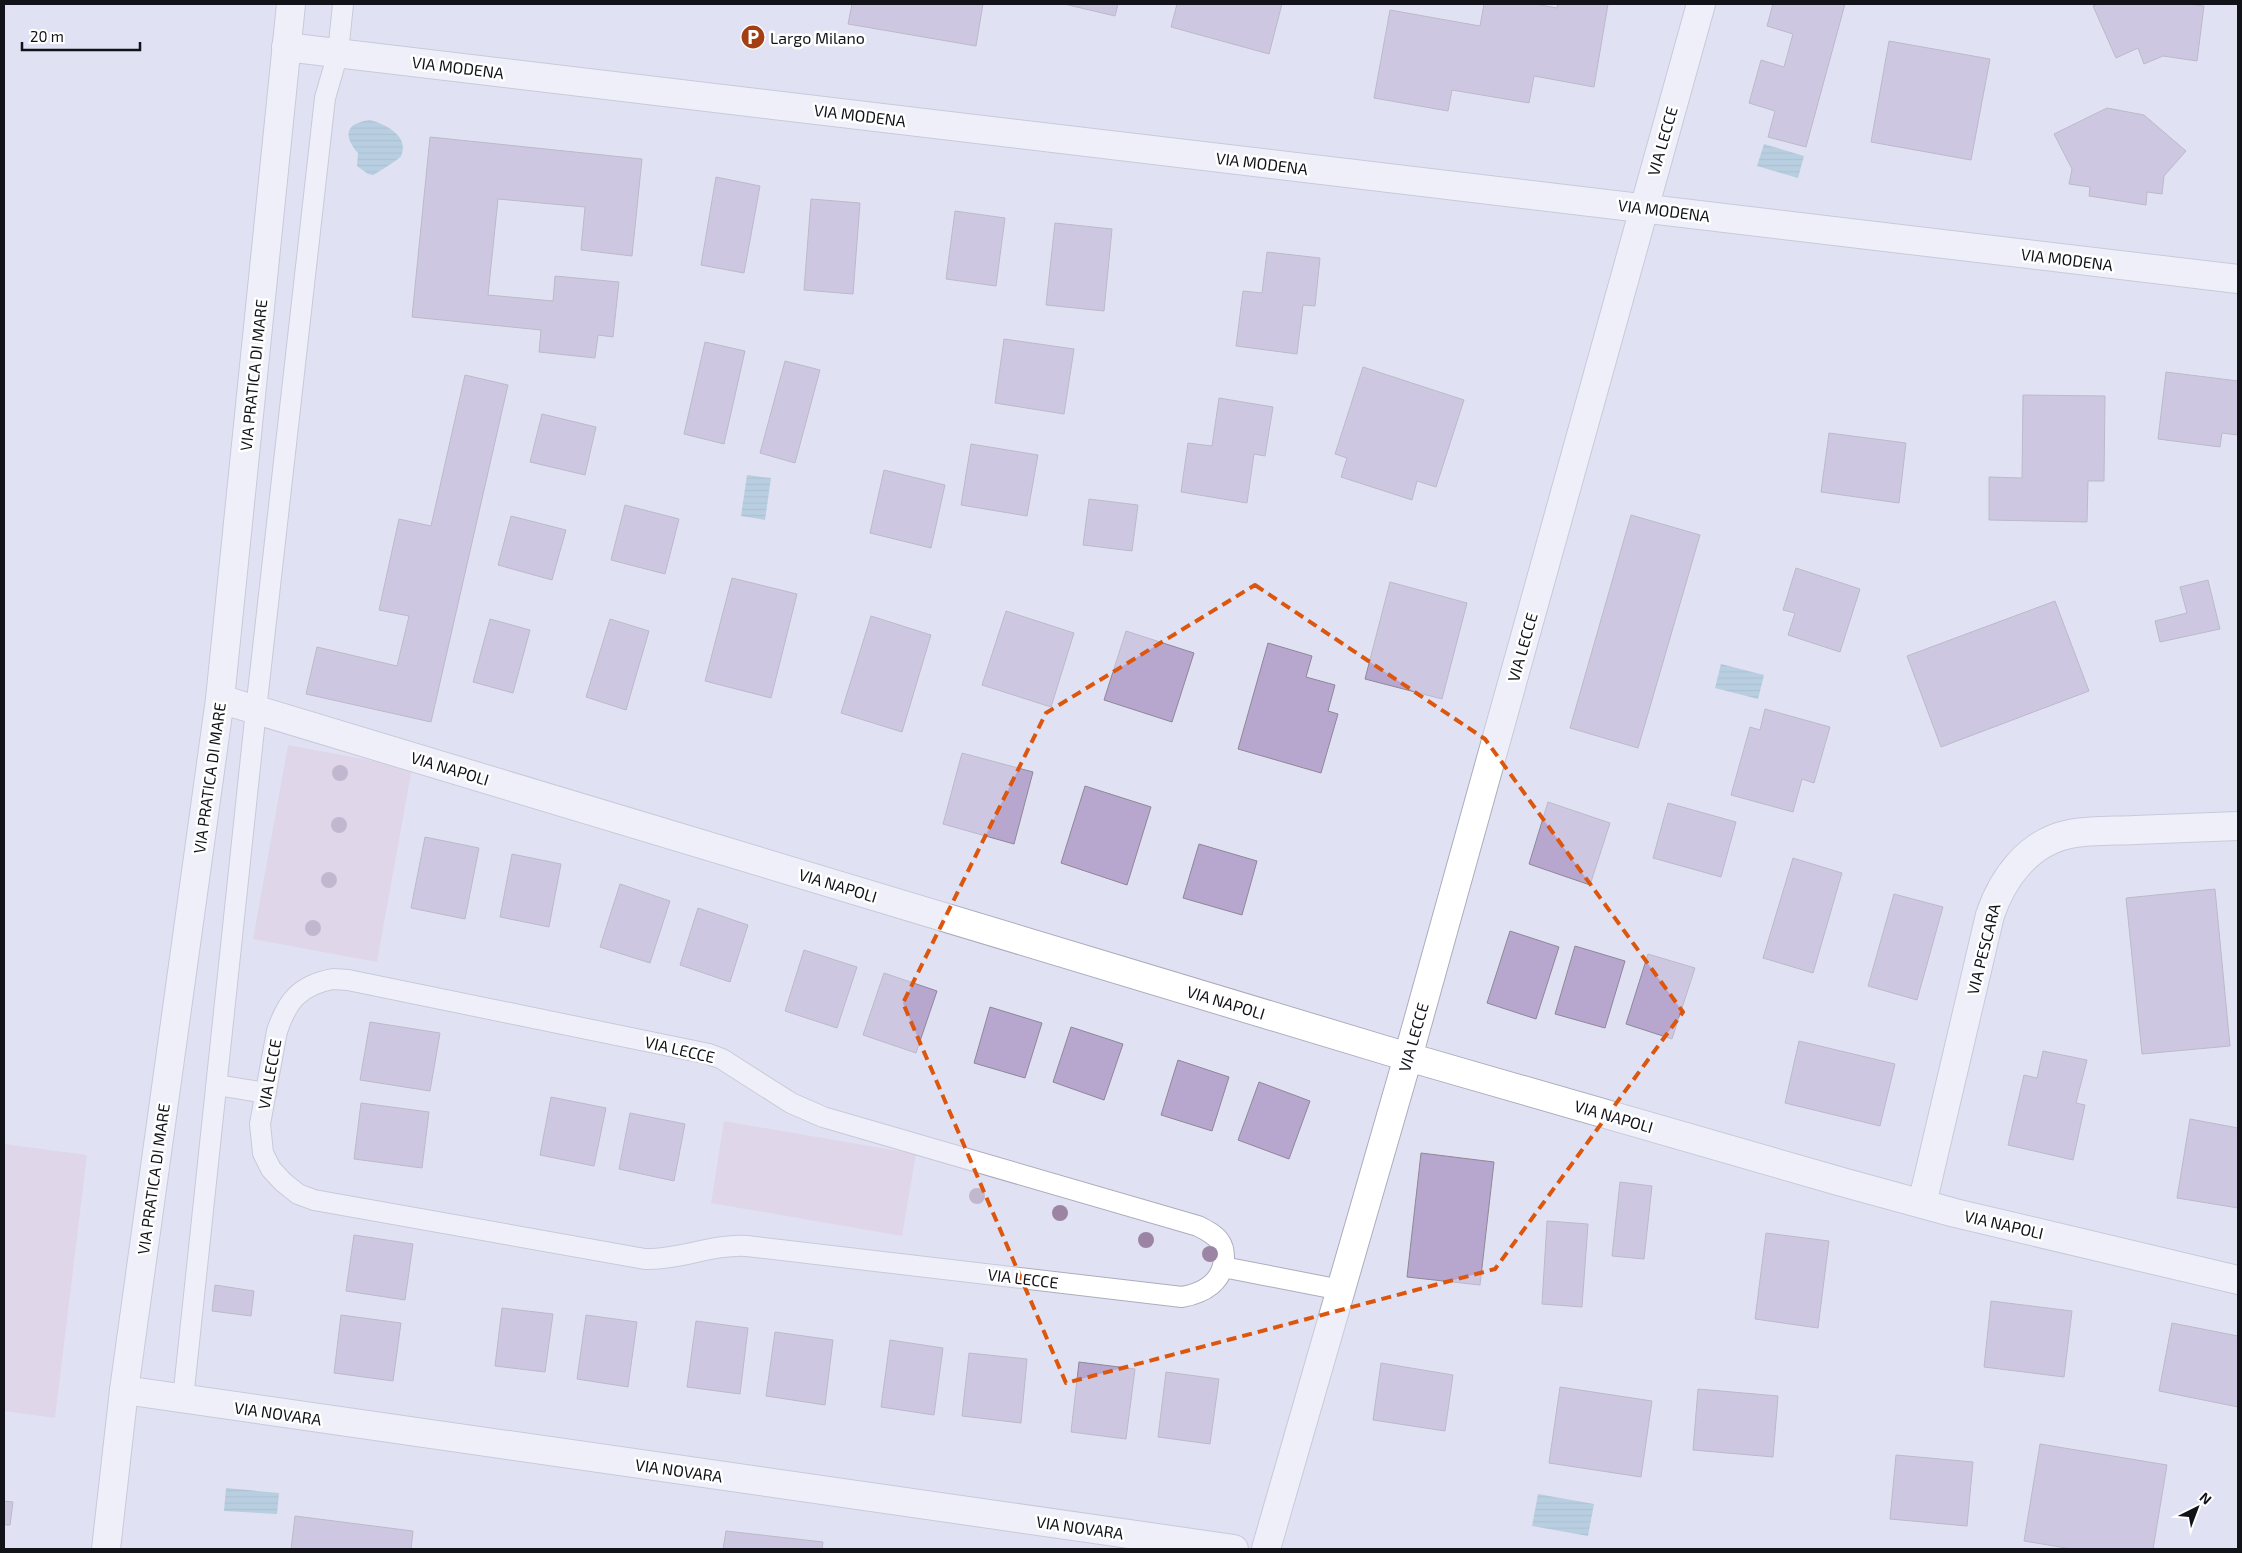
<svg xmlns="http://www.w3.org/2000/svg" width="2242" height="1553" font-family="'Exo 2',sans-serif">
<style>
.green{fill:#e1c7df}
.water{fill:url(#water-rules)}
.building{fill:#b7a6ce;stroke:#8e8897}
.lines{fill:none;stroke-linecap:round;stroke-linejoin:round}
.service-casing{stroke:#abadbd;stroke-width:22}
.minor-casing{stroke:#abadbd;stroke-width:30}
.tertiary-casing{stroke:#abadbd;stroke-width:30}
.service{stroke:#fff;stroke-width:20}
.minor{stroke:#fff;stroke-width:28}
.tertiary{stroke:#fff;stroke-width:28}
.tree{fill:#9c85a4}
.marked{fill:none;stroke:#dd560d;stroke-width:4;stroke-dasharray:10 6;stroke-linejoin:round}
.labels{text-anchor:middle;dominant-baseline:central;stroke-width:5;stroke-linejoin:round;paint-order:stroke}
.poi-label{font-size:16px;fill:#121319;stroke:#fff;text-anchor:start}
.street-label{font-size:16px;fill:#121319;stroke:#fff}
</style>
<defs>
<pattern id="water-rules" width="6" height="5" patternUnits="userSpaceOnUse" patternTransform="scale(1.25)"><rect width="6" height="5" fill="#88b5cc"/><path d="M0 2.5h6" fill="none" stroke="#749baf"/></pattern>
</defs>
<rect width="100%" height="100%" fill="#e0e2f3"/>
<path class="green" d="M288,745L412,768L377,962L253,939Z
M724,1121L916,1154L902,1236L711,1203Z
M4,1144L87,1155L55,1418L4,1411Z"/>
<path class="water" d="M370,120C385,124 410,136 401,156C401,158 377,173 373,175L368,174L357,166L358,153C343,136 345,123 370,120Z
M1764,144L1804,156L1798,178L1757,166Z
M747,475L771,478L765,520L741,516Z
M1721,664L1764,675L1758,699L1715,688Z
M226,1488L279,1493L277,1514L224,1511Z
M1538,1494L1594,1504L1588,1536L1532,1526Z"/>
<path class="building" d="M852,4H983L976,46L848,24Z
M1064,4H1118L1115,16Z
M1177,4H1282L1269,54L1171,27Z
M1484,4H1535L1557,8L1558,4H1608L1594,87L1534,76L1529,103L1452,90L1448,111L1374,98L1390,10L1480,26Z
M1773,4H1845L1806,147L1768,137L1775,111L1749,103L1761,60L1784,67L1793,34L1767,26Z
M2098,4H2188L2204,6L2197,61L2163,56L2144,64L2138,48L2116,58L2093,6Z
M1889,41L1990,59L1971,160L1871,142Z
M2107,108L2144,115L2186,151L2164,176L2162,194L2147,192L2146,205L2089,196L2090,187L2069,184L2072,169L2054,134Z
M430,137L642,159L632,256L581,250L585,207L498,199L488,295L553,301L555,276L619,282L613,337L598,335L595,358L539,352L541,330L412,317Z
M716,177L760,186L744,273L701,265Z
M811,199L860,203L853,294L804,290Z
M955,211L1005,218L996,286L946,279Z
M1055,223L1112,229L1104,311L1046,305Z
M1267,252L1320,258L1315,306L1303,305L1297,354L1236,346L1243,291L1262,293Z
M1004,339L1074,349L1064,414L995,403Z
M705,342L745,351L724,444L684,434Z
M785,361L820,370L795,463L760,453Z
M1363,367L1464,400L1436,487L1417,481L1412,500L1341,477L1347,458L1335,454Z
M2166,372L2238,381V435L2222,433L2220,447L2158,439Z
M465,375L508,385L431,722L306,694L317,647L397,666L409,616L379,610L399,519L431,526Z
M2023,395L2105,396L2104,481H2088L2087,522L1989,520V477L2022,478Z
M1219,398L1273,407L1265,456L1254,454L1247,503L1181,492L1188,443L1212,446Z
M542,414L596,427L585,475L530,462Z
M1829,433L1906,443L1899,503L1821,492Z
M971,444L1038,455L1027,516L961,505Z
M884,470L945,485L931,548L870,533Z
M1089,499L1138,505L1132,551L1083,545Z
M625,505L679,519L665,574L611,560Z
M1631,515L1700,535L1638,748L1570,728Z
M511,516L566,530L552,580L498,565Z
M1796,568L1860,589L1840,652L1788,635L1795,613L1783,610Z
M732,578L797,594L771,698L705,681Z
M2208,580L2220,629L2160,642L2155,621L2187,613L2180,587Z
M1390,582L1467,603L1442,699L1365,679Z
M2055,601L2089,691L1941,747L1907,656Z
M1006,611L1074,633L1051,707L982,685Z
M871,616L931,635L902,732L841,713Z
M490,619L530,630L513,693L473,682Z
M610,619L649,631L626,710L586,697Z
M1126,631L1194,653L1172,722L1104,700Z
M1268,643L1312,656L1306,677L1335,685L1328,711L1338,714L1321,773L1238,749Z
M1765,709L1830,727L1814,783L1802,779L1793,812L1731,795L1750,727L1760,730Z
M962,753L1033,772L1014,844L943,824Z
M1085,786L1151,807L1127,885L1061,863Z
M1548,802L1610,823L1590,885L1529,864Z
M1668,803L1736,822L1721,877L1653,858Z
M425,837L479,848L465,919L411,908Z
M1199,844L1257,861L1242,915L1183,898Z
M512,854L561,864L549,927L500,917Z
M1793,858L1842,873L1813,973L1763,958Z
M620,884L670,901L650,963L600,947Z
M2215,889L2230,1046L2142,1054L2126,898Z
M1894,894L1943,907L1917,1000L1868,986Z
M698,908L748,925L730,982L680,965Z
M1510,931L1559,947L1536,1019L1487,1003Z
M1575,946L1625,961L1605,1028L1555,1014Z
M804,950L857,967L837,1028L785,1011Z
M1648,954L1695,968L1672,1039L1626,1024Z
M884,973L937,991L916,1053L863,1035Z
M990,1007L1042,1023L1025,1078L974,1063Z
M370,1022L440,1033L430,1091L360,1080Z
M1071,1027L1123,1044L1104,1100L1053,1082Z
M1799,1041L1895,1064L1880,1126L1785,1103Z
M2043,1051L2087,1060L2076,1103L2085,1105L2073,1160L2008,1145L2024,1075L2037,1078Z
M1178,1060L1229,1077L1212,1131L1161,1115Z
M1259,1082L1310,1101L1289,1159L1238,1140Z
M551,1097L606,1108L594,1166L540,1155Z
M361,1103L429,1112L422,1168L354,1159Z
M630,1113L685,1124L674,1181L619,1169Z
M2190,1119L2238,1128V1208L2177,1198Z
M1421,1153L1494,1162L1480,1285L1407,1277Z
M1620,1182L1652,1186L1644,1259L1612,1256Z
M1547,1221L1588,1224L1582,1307L1542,1304Z
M1766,1233L1829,1241L1818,1328L1755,1319Z
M354,1235L413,1244L405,1300L346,1291Z
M215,1285L254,1291L251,1316L212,1311Z
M1991,1301L2072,1311L2064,1377L1984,1367Z
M502,1308L553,1314L545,1372L495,1366Z
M341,1315L401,1323L393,1381L334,1373Z
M586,1315L637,1322L628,1387L577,1379Z
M696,1321L748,1328L740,1394L687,1387Z
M2172,1323L2238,1336V1407L2159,1391Z
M775,1332L833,1340L825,1405L766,1396Z
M890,1340L943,1348L934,1415L881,1407Z
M969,1353L1027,1359L1021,1423L962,1416Z
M1079,1362L1135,1369L1126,1439L1071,1432Z
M1381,1363L1453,1375L1445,1431L1373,1420Z
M1166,1372L1219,1379L1210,1444L1158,1437Z
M1560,1387L1652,1401L1641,1477L1549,1463Z
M1698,1389L1778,1396L1773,1457L1693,1450Z
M2040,1444L2167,1465L2153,1549H2072L2024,1541Z
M1896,1455L1973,1462L1967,1526L1890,1519Z
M4,1501L13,1502L10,1525H4Z
M295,1516L413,1531L411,1549H291Z
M726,1531L823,1542L822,1549H723Z"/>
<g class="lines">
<defs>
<path id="service" d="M333,979L348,980L709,1054L722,1059L791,1103L823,1117L1198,1226C1206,1230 1216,1235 1220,1242C1223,1246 1224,1253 1224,1258C1223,1282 1204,1293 1182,1297L747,1246C711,1244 680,1260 645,1259L314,1200L298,1194L283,1182L271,1169L263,1153L260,1124L277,1031C287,1001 300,985 333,979Z
M217,1085L266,1093
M1223,1267L1341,1290
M183,1399L256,710L325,98L338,53L343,4"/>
<path id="minor" d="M286,47L2238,279
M220,699L1408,1057L1842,1182L1955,1213L2238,1280
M1922,1204L1990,915C2003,877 2029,842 2070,834C2090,830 2114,831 2135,830C2169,829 2204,827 2238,826
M124,1390L1234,1549
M1266,1549L1408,1057L1701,4"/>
<path id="tertiary" d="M106,1549L124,1390L220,699L291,4"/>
</defs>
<use href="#service" class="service-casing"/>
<use href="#minor" class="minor-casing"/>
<use href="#tertiary" class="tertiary-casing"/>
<use href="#service" class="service"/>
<use href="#minor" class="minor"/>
<use href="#tertiary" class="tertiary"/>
</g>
<g class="tree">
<circle cx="340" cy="773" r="8"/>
<circle cx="339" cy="825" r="8"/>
<circle cx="329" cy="880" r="8"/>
<circle cx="313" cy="928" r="8"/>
<circle cx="977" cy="1196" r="8"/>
<circle cx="1060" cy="1213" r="8"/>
<circle cx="1146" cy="1240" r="8"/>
<circle cx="1210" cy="1254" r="8"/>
</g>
<path d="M0 0H2242V1553H0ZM1255,585L1485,739L1683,1012L1495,1269L1066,1383L903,1003L1046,713Z" fill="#e0e2f3" fill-opacity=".55" fill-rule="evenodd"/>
<path class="marked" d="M1255,585L1485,739L1683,1012L1495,1269L1066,1383L903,1003L1046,713Z"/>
<defs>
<symbol id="parking-disc" viewBox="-11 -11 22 22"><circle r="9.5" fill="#a43e13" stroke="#fff"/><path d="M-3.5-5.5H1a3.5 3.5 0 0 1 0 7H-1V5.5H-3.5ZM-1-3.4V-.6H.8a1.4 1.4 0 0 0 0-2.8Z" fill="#fff"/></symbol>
</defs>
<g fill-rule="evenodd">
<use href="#parking-disc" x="739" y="23" width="28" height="28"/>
</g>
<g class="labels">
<g class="poi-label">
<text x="770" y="37">Largo Milano</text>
</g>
<g class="street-label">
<text transform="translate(458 67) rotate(7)">VIA MODENA</text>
<text transform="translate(860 115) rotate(7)">VIA MODENA</text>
<text transform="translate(1662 141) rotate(-74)">VIA LECCE</text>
<text transform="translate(1262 163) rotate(7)">VIA MODENA</text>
<text transform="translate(1664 210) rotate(7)">VIA MODENA</text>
<text transform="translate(2067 259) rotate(7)">VIA MODENA</text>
<text transform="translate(253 375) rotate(-84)">VIA PRATICA DI MARE</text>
<text transform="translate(1522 647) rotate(-74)">VIA LECCE</text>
<text transform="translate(450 768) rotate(17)">VIA NAPOLI</text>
<text transform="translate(209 778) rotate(-82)">VIA PRATICA DI MARE</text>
<text transform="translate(838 885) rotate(17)">VIA NAPOLI</text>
<text transform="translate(1983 949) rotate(-76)">VIA PESCARA</text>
<text transform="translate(1226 1002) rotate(17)">VIA NAPOLI</text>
<text transform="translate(1413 1037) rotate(-74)">VIA LECCE</text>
<text transform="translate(680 1049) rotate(13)">VIA LECCE</text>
<text transform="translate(269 1074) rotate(-80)">VIA LECCE</text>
<text transform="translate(1614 1116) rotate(16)">VIA NAPOLI</text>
<text transform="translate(153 1179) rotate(-82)">VIA PRATICA DI MARE</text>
<text transform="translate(2004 1224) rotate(13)">VIA NAPOLI</text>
<text transform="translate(1023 1278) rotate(7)">VIA LECCE</text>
<text transform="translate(278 1413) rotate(8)">VIA NOVARA</text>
<text transform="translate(679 1470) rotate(8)">VIA NOVARA</text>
<text transform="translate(1080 1527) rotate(8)">VIA NOVARA</text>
</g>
</g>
<rect width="2242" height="1553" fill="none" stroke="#121319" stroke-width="10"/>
<g transform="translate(2197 1508) rotate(42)" stroke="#ffffff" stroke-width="4" paint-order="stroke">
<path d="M0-4L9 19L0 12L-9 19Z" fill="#121319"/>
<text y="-8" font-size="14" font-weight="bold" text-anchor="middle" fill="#121319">N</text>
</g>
<path d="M22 42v8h118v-8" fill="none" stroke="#121319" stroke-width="2.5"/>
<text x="30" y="42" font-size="15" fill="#121319" stroke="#ffffff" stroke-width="4" paint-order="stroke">20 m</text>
</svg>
